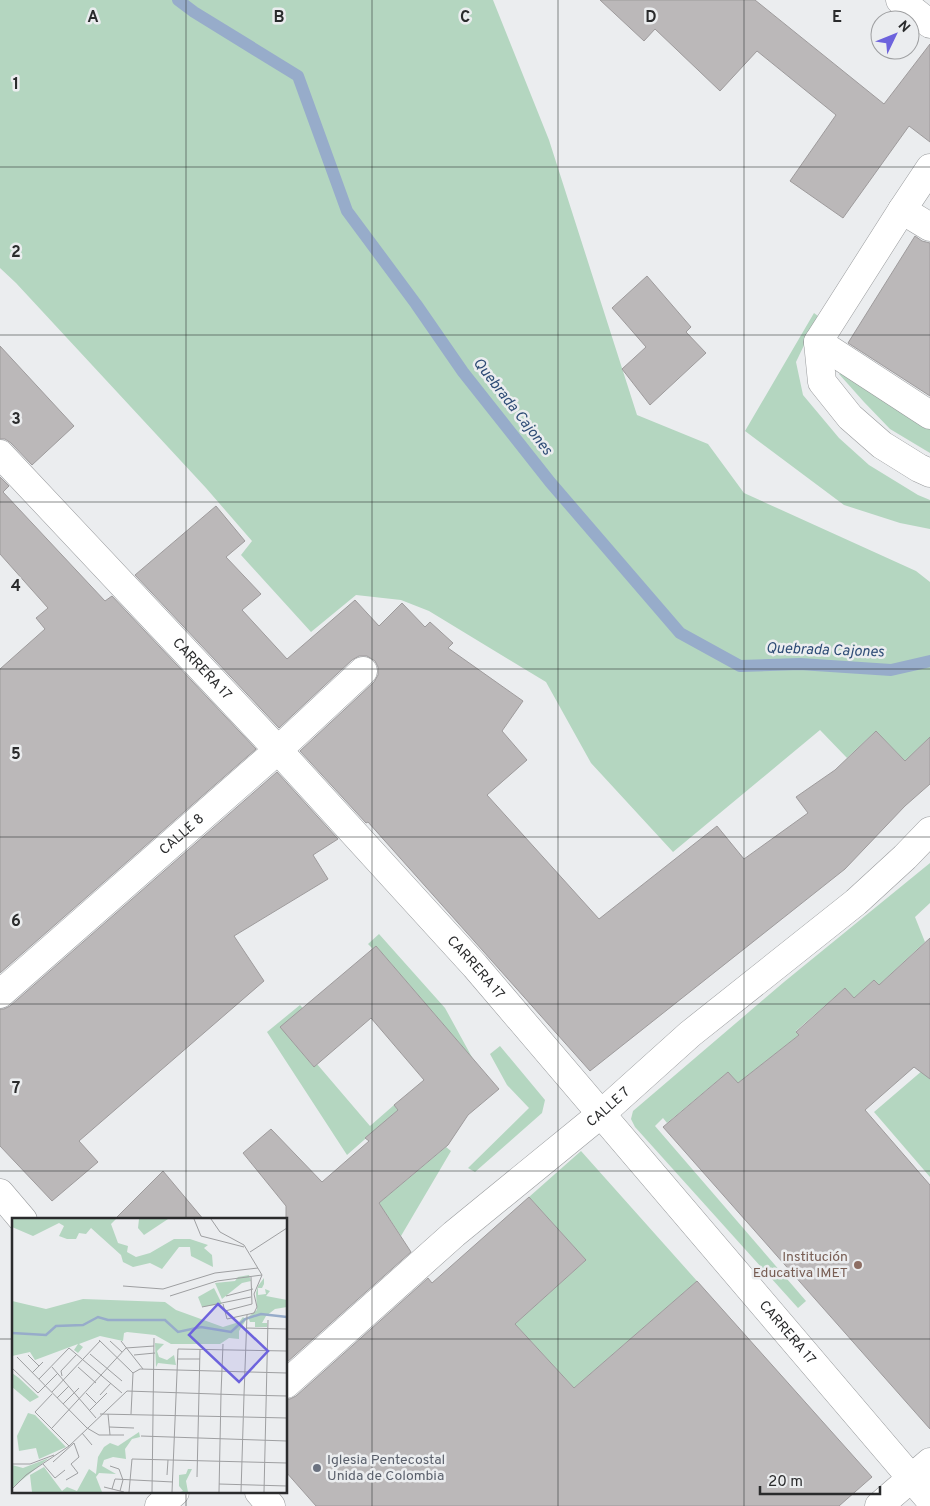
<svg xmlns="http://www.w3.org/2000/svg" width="930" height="1506" font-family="Overpass,sans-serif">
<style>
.green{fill:#b4d6c0}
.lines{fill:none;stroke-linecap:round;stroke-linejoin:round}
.stream{stroke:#97acca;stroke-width:12}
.building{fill:#bbb8b9;stroke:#9e9b9c}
.minor-casing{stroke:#999b9d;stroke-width:29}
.minor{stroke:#fff;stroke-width:28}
.grid{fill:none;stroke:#2a2b2c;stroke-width:1;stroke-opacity:0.55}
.education-dot{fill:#8d6e63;stroke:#ebedef;stroke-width:2}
.worship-dot{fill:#6b7280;stroke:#ebedef;stroke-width:2}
.labels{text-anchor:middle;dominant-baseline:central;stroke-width:5;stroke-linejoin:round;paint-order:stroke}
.street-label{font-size:14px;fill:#2a2b2c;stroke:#ebedef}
.education-label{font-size:14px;fill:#785e54;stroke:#ebedef;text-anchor:end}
.worship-label{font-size:14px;fill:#5b616d;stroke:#ebedef;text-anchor:start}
.water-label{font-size:15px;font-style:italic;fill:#2e4c76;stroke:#ebedef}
.inset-river{fill:none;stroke:#97acca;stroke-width:2.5}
.inset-road{fill:none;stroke:#9e9fa1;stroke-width:1}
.view{fill:#6d63dd;fill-opacity:0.15;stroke:#6d63dd;stroke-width:2.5}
.inset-edge{fill:none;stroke:#2a2b2c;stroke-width:2.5}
.grid-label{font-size:16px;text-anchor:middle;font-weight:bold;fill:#2a2b2c;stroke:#ebedef;stroke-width:5;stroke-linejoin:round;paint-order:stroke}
</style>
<rect width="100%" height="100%" fill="#ebedef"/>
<path class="green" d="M0,0H493L549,140L637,415L708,444L744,493L916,571L930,582V737L905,761L876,731L847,758L820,730L673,852L591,763L546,682L429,611L401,600L356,595L311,632L241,555L252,541L206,488L16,283L0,268Z
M814,313L818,316L796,362L803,395L839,438L869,465L918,495L930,500V529L900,523L844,505L745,431Z
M846,371L930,426V453L890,429L864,402L839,374Z
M930,863V903L915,917L925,942L879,985L874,980L854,998L845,988L796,1031L799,1035L738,1083L728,1072L667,1123L663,1118L655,1126L806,1301L798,1308L635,1127L631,1119L633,1111L784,982Z
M379,934L445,1008L473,1059L376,946L373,949L368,944Z
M300,1005L310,1016L287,1035L313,1066L317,1064L370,1126L394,1105L398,1110L347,1155L267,1032Z
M500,1046L545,1100L542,1113L475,1172L468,1168L529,1108L507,1085L490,1054Z
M930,1064V1177L874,1112Z
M446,1147L451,1151L401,1236L379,1203Z
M581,1151L697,1281L574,1388L515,1324L586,1260L529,1197Z"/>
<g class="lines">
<path class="stream" d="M178,0L194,12L298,76L347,211L416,304L463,372L550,482L680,633L740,666L800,664L891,670L930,661"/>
</g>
<path class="building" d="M600,0H755L884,104L930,44V142L909,126L843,218L790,181L836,115L757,51L720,91L655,29L644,41Z
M915,236L922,241L930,243V396L848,343Z
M647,276L691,327L686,332L706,353L650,405L622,369L646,347L612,308Z
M0,346L74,426L32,465L11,443L5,439H0Z
M0,477L9,486L3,492L105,601L112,596L256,749L0,973V669L45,629L36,618L48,608L0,554Z
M216,506L245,541L226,557L261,594L242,610L287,659L355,600L379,626L402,603L425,627L430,622L453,643L448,648L523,701L502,731L527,760L487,795L599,919L717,826L744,859L808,813L796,797L835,770L876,731L905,761L930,737V784L905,806L845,869L590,1071L368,822L366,823L300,751L374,682L378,675V667L375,661L367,656H359L352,660L279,728L135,575Z
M277,772L338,839L313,855L328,879L234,936L264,981L79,1141L98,1162L52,1201L0,1146V1009H4L10,1006Z
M930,938V1079L914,1067L865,1110L930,1185V1429L663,1127L728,1072L738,1083L799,1035L796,1032L845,988L854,998L874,980L879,985Z
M376,946L499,1089L468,1115L448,1145L379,1203L411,1252L286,1363V1206L243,1153L271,1129L322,1182L369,1141L365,1138L398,1110L394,1105L424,1080L371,1018L314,1067L280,1027Z
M163,1171L204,1220H114Z
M529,1197L586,1260L515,1324L574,1388L697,1281L872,1477L839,1506H316L286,1472V1399H290L296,1396L428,1278L432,1283Z"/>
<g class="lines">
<defs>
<g id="minor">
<path d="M900,0L930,24"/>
<path d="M930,168L902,210L818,342L822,382L850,417L882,445L919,468L930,473"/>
<path d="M902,210L930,227"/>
<path d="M818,342L930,415"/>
<path id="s1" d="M0,454L278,750L475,966L930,1500"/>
<path id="s2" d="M0,994L278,750L363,671"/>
<path d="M0,1193L23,1220"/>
<path id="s3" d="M286,1384L454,1234L601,1114L690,1034L856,902L905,857L930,831"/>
<path d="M259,1492L271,1506"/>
<path d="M159,1506L175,1492"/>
<path d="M879,1506L930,1462"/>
</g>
</defs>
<use href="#minor" class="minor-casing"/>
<use href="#minor" class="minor"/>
</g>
<path class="grid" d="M186,0V1220M372,0V1506M558,0V1506M744,0V1506M0,167H930M0,335H930M0,502H930M0,669H930M0,837H930M0,1004H930M0,1171H930M0,1339H14M286,1339H930M186,1492V1506"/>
<circle class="education-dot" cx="858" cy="1265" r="5"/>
<circle class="worship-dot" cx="317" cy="1468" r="5"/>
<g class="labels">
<g class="street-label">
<text stroke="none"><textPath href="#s1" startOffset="295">CARRERA 17</textPath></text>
<text stroke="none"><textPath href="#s2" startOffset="242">CALLE 8</textPath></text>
<text stroke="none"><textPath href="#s1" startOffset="700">CARRERA 17</textPath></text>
<text stroke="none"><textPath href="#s3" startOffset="425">CALLE 7</textPath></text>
<text stroke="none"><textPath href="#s1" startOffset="1180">CARRERA 17</textPath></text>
</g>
<g class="education-label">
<text x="848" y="1257">Institución<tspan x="848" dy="16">Educativa IMET</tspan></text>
</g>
<g class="worship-label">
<text x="327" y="1460">Iglesia Pentecostal<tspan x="327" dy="16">Unida de Colombia</tspan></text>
</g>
<g class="water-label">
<text transform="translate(512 407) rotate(52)">Quebrada Cajones</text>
<text transform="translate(825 651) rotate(2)">Quebrada Cajones</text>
</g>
</g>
<g transform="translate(12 1218)">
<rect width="275" height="275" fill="#ebedef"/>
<path d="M0,1H104L99,6L106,25L116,28L115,34L124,39L138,35L162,21H178L196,27L192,30L200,37L201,49L179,38L178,29H167L150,51L138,45L121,49L111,44L109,37L79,10L74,16L67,15L64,21H55L47,18L52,8L47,5L21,18L0,9ZM127,1H156L132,17L126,10ZM237,57L239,63L230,65L210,81L203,65L223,63L226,59ZM252,60V66L250,70H246V77L254,76L253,71L258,73L254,78L275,82V89L263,91L254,98L250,105H255V109H243V104H238L236,99L245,92L244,75L246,68ZM202,70L210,86L190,89L186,79ZM71,81L153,84L164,92L211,109L227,104L231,99L234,102L227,113V121L217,120L208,126H159L143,117L115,114L112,115L111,123L88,118L67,126L71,129L66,135L62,132L66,126L23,142L18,134L0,138V83L34,91ZM143,125L152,126L145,133L147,139L155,142L162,137L164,147L146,145L144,149ZM0,155L7,160L27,179L18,184L0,169ZM16,195L23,197L54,229L27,241L24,230L7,233L5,218ZM127,214L128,219L120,221L113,231L114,241L101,239L92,242L90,248L104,256L87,255L84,259L90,274H20L18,257L32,249L50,273L55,269L65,273L77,251L84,256L86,239L92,229L98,225L106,228ZM37,240L0,270V247L11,250ZM176,251H180L174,263L176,274H168L171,273L167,268V257L174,256Z" fill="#b4d6c0"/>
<path class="inset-river" d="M0,115L34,117L44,108L71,107L86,99L96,102H153L166,114L189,109L219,114L233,101L249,96L275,99"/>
<path class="inset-road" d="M182,1L189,18L232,29M199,1L208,14L232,27L250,57L242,76L245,89L242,95L215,101L211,86M238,34L275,10M111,68L151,71L203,55L246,50M158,78L205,63L250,57M214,78L241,71M190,89L239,79M213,93L240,86L239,59M235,97L232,177L275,178M234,110L275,111M87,122L121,155M98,123L110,134M109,123L131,151M78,136L110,163M16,137L27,148M122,137L143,135M5,139L75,210L87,217H112M165,141H188M40,149L84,200M66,149L84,165M0,150L26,175L46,155M20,155L31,144M121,155L128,151L275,155M50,158L49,153L65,136M27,161L57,130L110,175M40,174L88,123M74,175L85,186M40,176L23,194L57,228M209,176L211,126M88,177L99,165M45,180L57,168M51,186L67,170M77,193L95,175M88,196L231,199M96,196L98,217M119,196L121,155M232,199L275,200M97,209L122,210M40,210L114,130L142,128M70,215L80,227M129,218L275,223M41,244L62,225M0,246H18L42,237M31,246L43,260L53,252M98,248L107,251L111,262L108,273M155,257L156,242M185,259L188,131M54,262L66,255L59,246L67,239L62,225M207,266L275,268M92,269L112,274M0,271L14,257L57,228L115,173L232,177L229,274M100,271L103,261L161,264M117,274L120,241L275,245M140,274L142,120M160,274L166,131L275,133M207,274L209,176M252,274L256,102M274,274L275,237"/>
<path class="view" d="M206,86L256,133L227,164L177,117Z"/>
<rect width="275" height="275" class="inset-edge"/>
</g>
<g class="grid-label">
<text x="93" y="22">A</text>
<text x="279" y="22">B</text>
<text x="465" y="22">C</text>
<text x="651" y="22">D</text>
<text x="837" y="22">E</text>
<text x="16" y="89">1</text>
<text x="16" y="257">2</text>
<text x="16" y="424">3</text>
<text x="16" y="591">4</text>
<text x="16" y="759">5</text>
<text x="16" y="926">6</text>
<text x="16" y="1093">7</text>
</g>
<g transform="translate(895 35) rotate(47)"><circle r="24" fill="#ebedef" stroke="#9e9fa1"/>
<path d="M0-4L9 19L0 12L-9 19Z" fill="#6d63dd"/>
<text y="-8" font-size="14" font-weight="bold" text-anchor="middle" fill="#2a2b2c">N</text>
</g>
<path d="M760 1486v8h120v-8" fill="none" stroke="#2a2b2c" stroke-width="2.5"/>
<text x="768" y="1486" font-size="15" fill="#2a2b2c" stroke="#ebedef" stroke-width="4" paint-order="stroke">20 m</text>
</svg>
